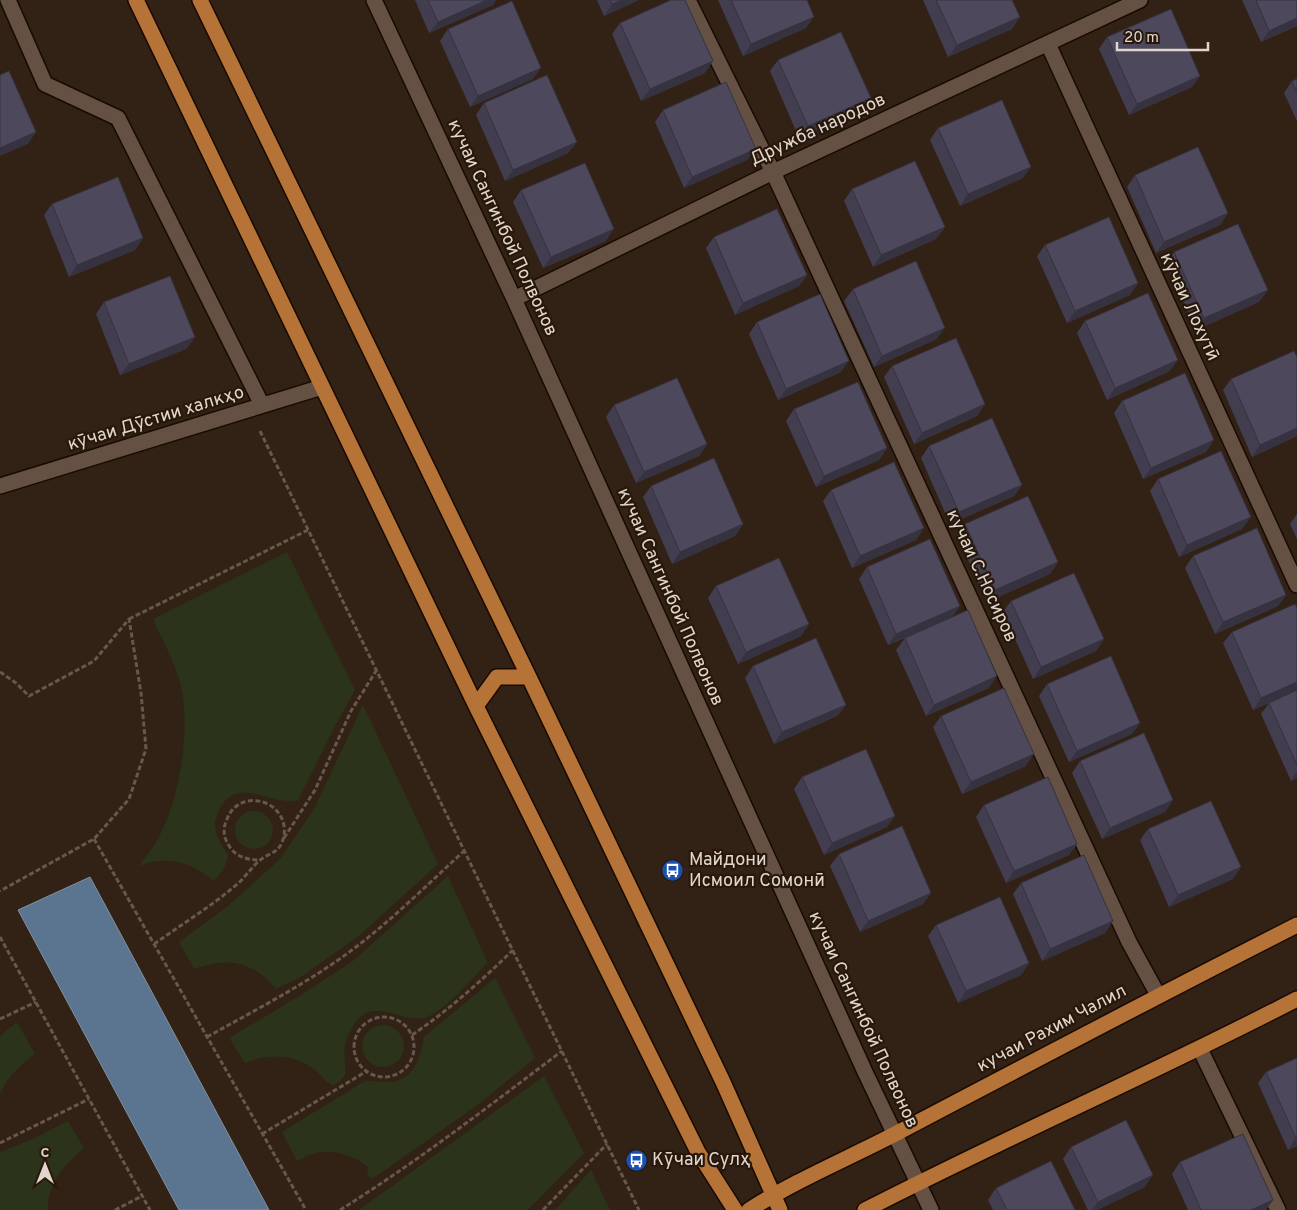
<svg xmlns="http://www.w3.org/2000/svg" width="1297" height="1210" font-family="Overpass,sans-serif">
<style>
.green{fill:#2b341a}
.water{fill:#5b748f;stroke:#8391a2}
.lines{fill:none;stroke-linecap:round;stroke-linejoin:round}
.minor-casing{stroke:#190a02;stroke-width:18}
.major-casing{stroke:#190a02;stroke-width:18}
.path{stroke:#67574c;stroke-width:3;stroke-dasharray:5 2.5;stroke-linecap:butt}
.minor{stroke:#645143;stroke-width:15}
.major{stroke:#b67337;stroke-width:15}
.wall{fill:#423e4f}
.shaded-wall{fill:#363240}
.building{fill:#4d485c;stroke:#363240}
.labels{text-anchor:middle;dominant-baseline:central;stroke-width:4.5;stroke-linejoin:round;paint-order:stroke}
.street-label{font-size:18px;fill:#e1d6cd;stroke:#28180b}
.poi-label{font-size:18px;fill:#e1d6cd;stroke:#28180b;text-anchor:start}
</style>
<rect width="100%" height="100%" fill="#322115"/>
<path class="green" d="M287,552L355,690L334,728L298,800C271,808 235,770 217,815C211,829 220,844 228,854C227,866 221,873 214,881C192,862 166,855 139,866C144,859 150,851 155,844C178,805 189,743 183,698C180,671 164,644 153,619Z
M363,705L438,864L360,935L304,975L276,989C252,960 227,957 194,969L179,942L228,906L280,859L314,809Z
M235 830a19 19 0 1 1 38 0a19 19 0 1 1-38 0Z
M448,876L488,963C472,978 447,1009 427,1017C404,1026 372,993 353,1026C350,1032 346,1038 345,1044C343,1053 346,1065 345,1075L339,1082L333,1085C323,1081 323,1076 315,1070C294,1054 269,1053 245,1063L229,1038L301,995L353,961Z
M495,978L535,1058L480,1103L374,1178L369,1177L367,1173L368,1167C354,1155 330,1148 312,1154C307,1155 302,1159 297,1161L282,1132L365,1081C374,1080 380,1082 388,1082C413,1082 421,1057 424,1037Z
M17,1022L35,1054C19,1066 8,1076 0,1094V1036Z
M362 1046a21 21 0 1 1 42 0a21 21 0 1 1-42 0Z
M544,1076L584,1153L528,1210H359Z
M68,1121L84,1148C66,1162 46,1186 48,1210H0V1152L33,1139Z
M591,1170L610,1210H555Z"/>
<path class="water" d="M90,877L269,1210H179L18,910Z"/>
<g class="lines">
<defs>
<path id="minor" d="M8,0L45,84L118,118L262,405
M374,0L514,299L865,1072L931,1210
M688,0L773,172L1129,942L1158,995
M1048,44L1297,585
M514,299L773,172L1140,0
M0,486L322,387
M1200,1049L1278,1210"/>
<path id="major" d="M136,0L476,706L698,1152L735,1210
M200,0L529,677L723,1082L780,1210
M476,706L497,677H529
M749,1210C796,1180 847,1159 897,1133C1030,1063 1163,993 1297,925
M865,1210C1007,1137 1154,1073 1297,999"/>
</defs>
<use href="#minor" class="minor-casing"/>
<use href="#major" class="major-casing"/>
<path class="path" d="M260,431L639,1210
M129,619L308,530
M0,672L16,683L29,696L94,661L129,619L141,693L146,749L129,799L94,839L0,891
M284,838L315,790L351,711L376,671
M94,839L306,1210
M0,937L150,1210
M154,944C181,925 210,907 235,886C244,879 250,869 259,861C269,852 281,854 284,835C289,801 240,786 227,819C223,827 223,836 228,844C235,857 247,860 260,860
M354 1047a30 30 0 1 1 60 0a30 30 0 1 1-60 0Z
M0,1019L36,1002
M412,1035C449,1010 481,981 513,950
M207,1037C257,1009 310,982 356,947C394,918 429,883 464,851
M262,1134L367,1071
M0,1143L89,1099
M115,1210L142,1196
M340,1210C417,1162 489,1106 562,1051
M543,1210L607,1144"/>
<use href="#minor" class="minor"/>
<use href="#major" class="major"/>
</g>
<path class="wall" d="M415,0H496L493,5L429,33Z
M597,0H639L604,16Z
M718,0H807L806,28L743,56Z
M923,0H1012L1020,17L1012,29L948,57Z
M1242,0H1297V26L1261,42Z
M620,23L705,73L641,101L612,34Z
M448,29L533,79L470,107L440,41Z
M1107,37L1200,76L1192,87L1129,115L1099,49Z
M778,60L863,110L799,138L770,71Z
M1297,79V121L1284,93L1292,81Z
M484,103L577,142L568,153L505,181L476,115Z
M663,110L747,160L684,188L655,122Z
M938,128L1023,178L960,206L930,140Z
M1135,175L1228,213L1220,225L1156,253L1127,187Z
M852,189L945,227L936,239L873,267L844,201Z
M521,190L606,241L543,268L513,202Z
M52,204L143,238L135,250L69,277L44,215Z
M714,237L807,275L799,286L735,315L706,248Z
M1045,245L1138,283L1130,295L1067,323L1037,256Z
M1174,252L1268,290L1259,302L1196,330L1166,263Z
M853,289L937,339L874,367L844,301Z
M104,302L195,337L186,349L120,375L96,314Z
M1085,321L1170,371L1107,400L1077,333Z
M757,322L841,372L778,400L749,334Z
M1297,357V436L1252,457L1223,390L1231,379Z
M892,366L985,404L977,416L914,444L884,377Z
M1122,401L1206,452L1143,479L1114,413Z
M614,405L707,444L699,456L636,483L606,417Z
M794,409L887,448L879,460L816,487L786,421Z
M929,446L1022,485L1014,496L950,524L921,458Z
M1158,479L1242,529L1179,557L1150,491Z
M651,486L743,524L735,536L672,564L643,497Z
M831,490L924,528L916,540L852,568L823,501Z
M1297,514V539L1290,524Z
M965,524L1058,562L1050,574L987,602L957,535Z
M1193,556L1286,595L1278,606L1215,634L1185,568Z
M867,567L960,606L952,617L989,688L926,716L896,650L905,638L913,635L888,645L859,579Z
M716,586L809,624L801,636L738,664L708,598Z
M1011,601L1104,639L1096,651L1033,679L1003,612Z
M1297,608V778L1291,781L1261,714L1269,703L1253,710L1223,643L1232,632Z
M753,666L846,705L837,716L774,744L745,678Z
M1047,684L1140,723L1132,734L1069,762L1039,696Z
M941,716L1026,766L962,794L933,727Z
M1080,761L1173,800L1165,812L1102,839L1072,773Z
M802,777L895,816L887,827L824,855L794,789Z
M984,805L1077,844L1069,855L1006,883L976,817Z
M1148,829L1241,867L1233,879L1169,907L1140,840Z
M839,854L931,893L923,904L860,932L830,866Z
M1021,883L1113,921L1105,933L1042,961L1013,894Z
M936,925L1029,963L1021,975L958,1003L928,936Z
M1297,1058V1146L1288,1150L1258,1083L1266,1072Z
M1071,1147L1145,1187L1097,1210H1088L1063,1159Z
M1180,1162L1266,1210H1188L1172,1174Z
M996,1188L1075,1210H993L988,1200Z"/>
<path class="shaded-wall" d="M487,0H496L493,5L429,33L438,22Z
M622,0H639L604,16L612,4Z
M814,17L806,28L743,56L751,44Z
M1020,17L1012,29L948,57L957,45Z
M1297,18V26L1261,42L1269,31Z
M713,61L705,73L641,101L650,89Z
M541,68L533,79L470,107L478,96Z
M1200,76L1192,87L1129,115L1137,104Z
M871,98L863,110L799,138L808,126Z
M36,132L28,144L0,156V148Z
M577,142L568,153L505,181L513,170Z
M756,149L747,160L684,188L692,177Z
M1031,167L1023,178L960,206L968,194Z
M1228,213L1220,225L1156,253L1164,242Z
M945,227L936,239L873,267L881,255Z
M614,229L606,241L543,268L551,257Z
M143,238L135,250L69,277L77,265Z
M807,275L799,286L735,315L743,303Z
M1138,283L1130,295L1067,323L1075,311Z
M1268,290L1259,302L1196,330L1204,318Z
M945,328L937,339L874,367L882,356Z
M195,337L186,349L120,375L129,364Z
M1178,360L1170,371L1107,400L1115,388Z
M849,361L841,372L778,400L786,389Z
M985,404L977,416L914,444L922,433Z
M1297,428V436L1252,457L1260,445Z
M1214,440L1206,452L1143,479L1151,468Z
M707,444L699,456L636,483L644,472Z
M887,448L879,460L816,487L824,476Z
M1022,485L1014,496L950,524L959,512Z
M1251,517L1242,529L1179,557L1187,545Z
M743,524L735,536L672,564L680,552Z
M924,528L916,540L852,568L860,556Z
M1058,562L1050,574L987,602L995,590Z
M1286,595L1278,606L1215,634L1223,622Z
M960,606L952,617L888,645L896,634Z
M809,624L801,636L738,664L746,652Z
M1104,639L1096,651L1033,679L1041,667Z
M997,676L989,688L926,716L934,705Z
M1297,682V690L1253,710L1261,698Z
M846,705L837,716L774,744L782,732Z
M1140,723L1132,734L1069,762L1077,751Z
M1034,754L1026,766L962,794L971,782Z
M1297,771V778L1291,781Z
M1173,800L1165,812L1102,839L1110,828Z
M895,816L887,827L824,855L832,843Z
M1077,844L1069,855L1006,883L1014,871Z
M1241,867L1233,879L1169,907L1178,895Z
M931,893L923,904L860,932L868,921Z
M1113,921L1105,933L1042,961L1050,949Z
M1029,963L1021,975L958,1003L966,991Z
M1296,1138H1297V1146L1288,1150Z
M1153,1175L1145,1187L1097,1210H1092L1098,1202Z
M1273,1200L1266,1210H1251Z"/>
<path class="building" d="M428,0H487L438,22Z
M610,0H622L612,4Z
M671,0H685L713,61L650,89L620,23Z
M731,0H807L814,17L751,44Z
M936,0H1012L1020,17L957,45Z
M1256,0H1297V18L1269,31Z
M512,1L541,68L478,96L448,29Z
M1171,9L1200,76L1137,104L1107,37Z
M841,32L871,98L808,126L778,60Z
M9,71L36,132L0,148V75Z
M547,75L577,142L513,170L484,103Z
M1297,79V92L1292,81Z
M726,82L756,149L692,177L663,110Z
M1002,100L1031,167L968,194L938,128Z
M1198,147L1228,213L1164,242L1135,175Z
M915,161L945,227L881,255L852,189Z
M585,163L614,229L551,257L521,190Z
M118,177L143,238L77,265L52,204Z
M777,209L807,275L743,303L714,237Z
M1109,217L1138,283L1075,311L1045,245Z
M1238,224L1268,290L1204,318L1174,252Z
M916,261L945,328L882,356L853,289Z
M170,276L195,337L129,364L104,302Z
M1148,293L1178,360L1115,388L1085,321Z
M820,294L849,361L786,389L757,322Z
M956,338L985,404L922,433L892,366Z
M1294,351L1297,357V428L1260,445L1231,379Z
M1185,373L1214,440L1151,468L1122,401Z
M677,378L707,444L644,472L614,405Z
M858,382L887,448L824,476L794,409Z
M992,418L1022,485L959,512L929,446Z
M1221,451L1251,517L1187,545L1158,479Z
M714,458L743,524L680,552L651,486Z
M894,462L924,528L860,556L831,490Z
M1028,496L1058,562L995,590L965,524Z
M1257,528L1286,595L1223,622L1193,556Z
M930,539L960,606L896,634L867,567Z
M779,558L809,624L746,652L716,586Z
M1074,573L1104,639L1041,667L1011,601Z
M1295,604L1297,608V682L1261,698L1232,632Z
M968,610L997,676L934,705L905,638Z
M816,638L846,705L782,732L753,666Z
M1111,656L1140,723L1077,751L1047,684Z
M1004,688L1034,754L971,782L941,716Z
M1297,690V765L1269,703Z
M1144,733L1173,800L1110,828L1080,761Z
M866,749L895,816L832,843L802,777Z
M1048,777L1077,844L1014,871L984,805Z
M1211,801L1241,867L1178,895L1148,829Z
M902,826L931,893L868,921L839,854Z
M1084,855L1113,921L1050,949L1021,883Z
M1000,897L1029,963L966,991L936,925Z
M1297,1058V1138H1296L1266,1072Z
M1126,1120L1153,1175L1098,1202L1071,1147Z
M1243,1134L1273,1200L1251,1210H1201L1180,1162Z
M1051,1161L1075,1210H1007L996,1188Z"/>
<defs>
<symbol id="bus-disc" viewBox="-11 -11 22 22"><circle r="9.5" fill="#1a4fb4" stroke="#28180b"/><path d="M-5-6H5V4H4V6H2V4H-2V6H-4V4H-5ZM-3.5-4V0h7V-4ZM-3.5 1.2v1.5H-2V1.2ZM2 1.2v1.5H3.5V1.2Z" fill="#fff"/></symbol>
</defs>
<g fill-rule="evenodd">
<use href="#bus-disc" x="660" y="858" width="25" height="25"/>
<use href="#bus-disc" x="624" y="1148" width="25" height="25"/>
</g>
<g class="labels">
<g class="street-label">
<text transform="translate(818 130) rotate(-25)">Дружба народов</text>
<text transform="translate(502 228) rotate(65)">кучаи Сангинбой Полвонов</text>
<text transform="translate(1189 307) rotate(65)">кӯчаи Лохутӣ</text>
<text transform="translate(156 419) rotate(-17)">кӯчаи Дӯстии халкҳо</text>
<text transform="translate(981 576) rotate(65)">кучаи С.Носиров</text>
<text transform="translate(670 597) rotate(66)">кучаи Сангинбой Полвонов</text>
<text transform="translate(863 1020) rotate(65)">кучаи Сангинбой Полвонов</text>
<text transform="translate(1052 1029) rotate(-28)">кучаи Рахим Чалил</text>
</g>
<g class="poi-label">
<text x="689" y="860">Майдони<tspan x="689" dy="21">Исмоил Сомонӣ</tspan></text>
<text x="652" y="1160">Кӯчаи Сулҳ</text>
</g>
</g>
<g transform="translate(45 1165)" stroke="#28180b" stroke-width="4" paint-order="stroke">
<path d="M0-4L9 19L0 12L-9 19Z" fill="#e1d6cd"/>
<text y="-8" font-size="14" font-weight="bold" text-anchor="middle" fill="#e1d6cd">С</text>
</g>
<path d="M1117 42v8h91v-8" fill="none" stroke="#e1d6cd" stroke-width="2.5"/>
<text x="1124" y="42" font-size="15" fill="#e1d6cd" stroke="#28180b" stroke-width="4" paint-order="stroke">20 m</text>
</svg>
